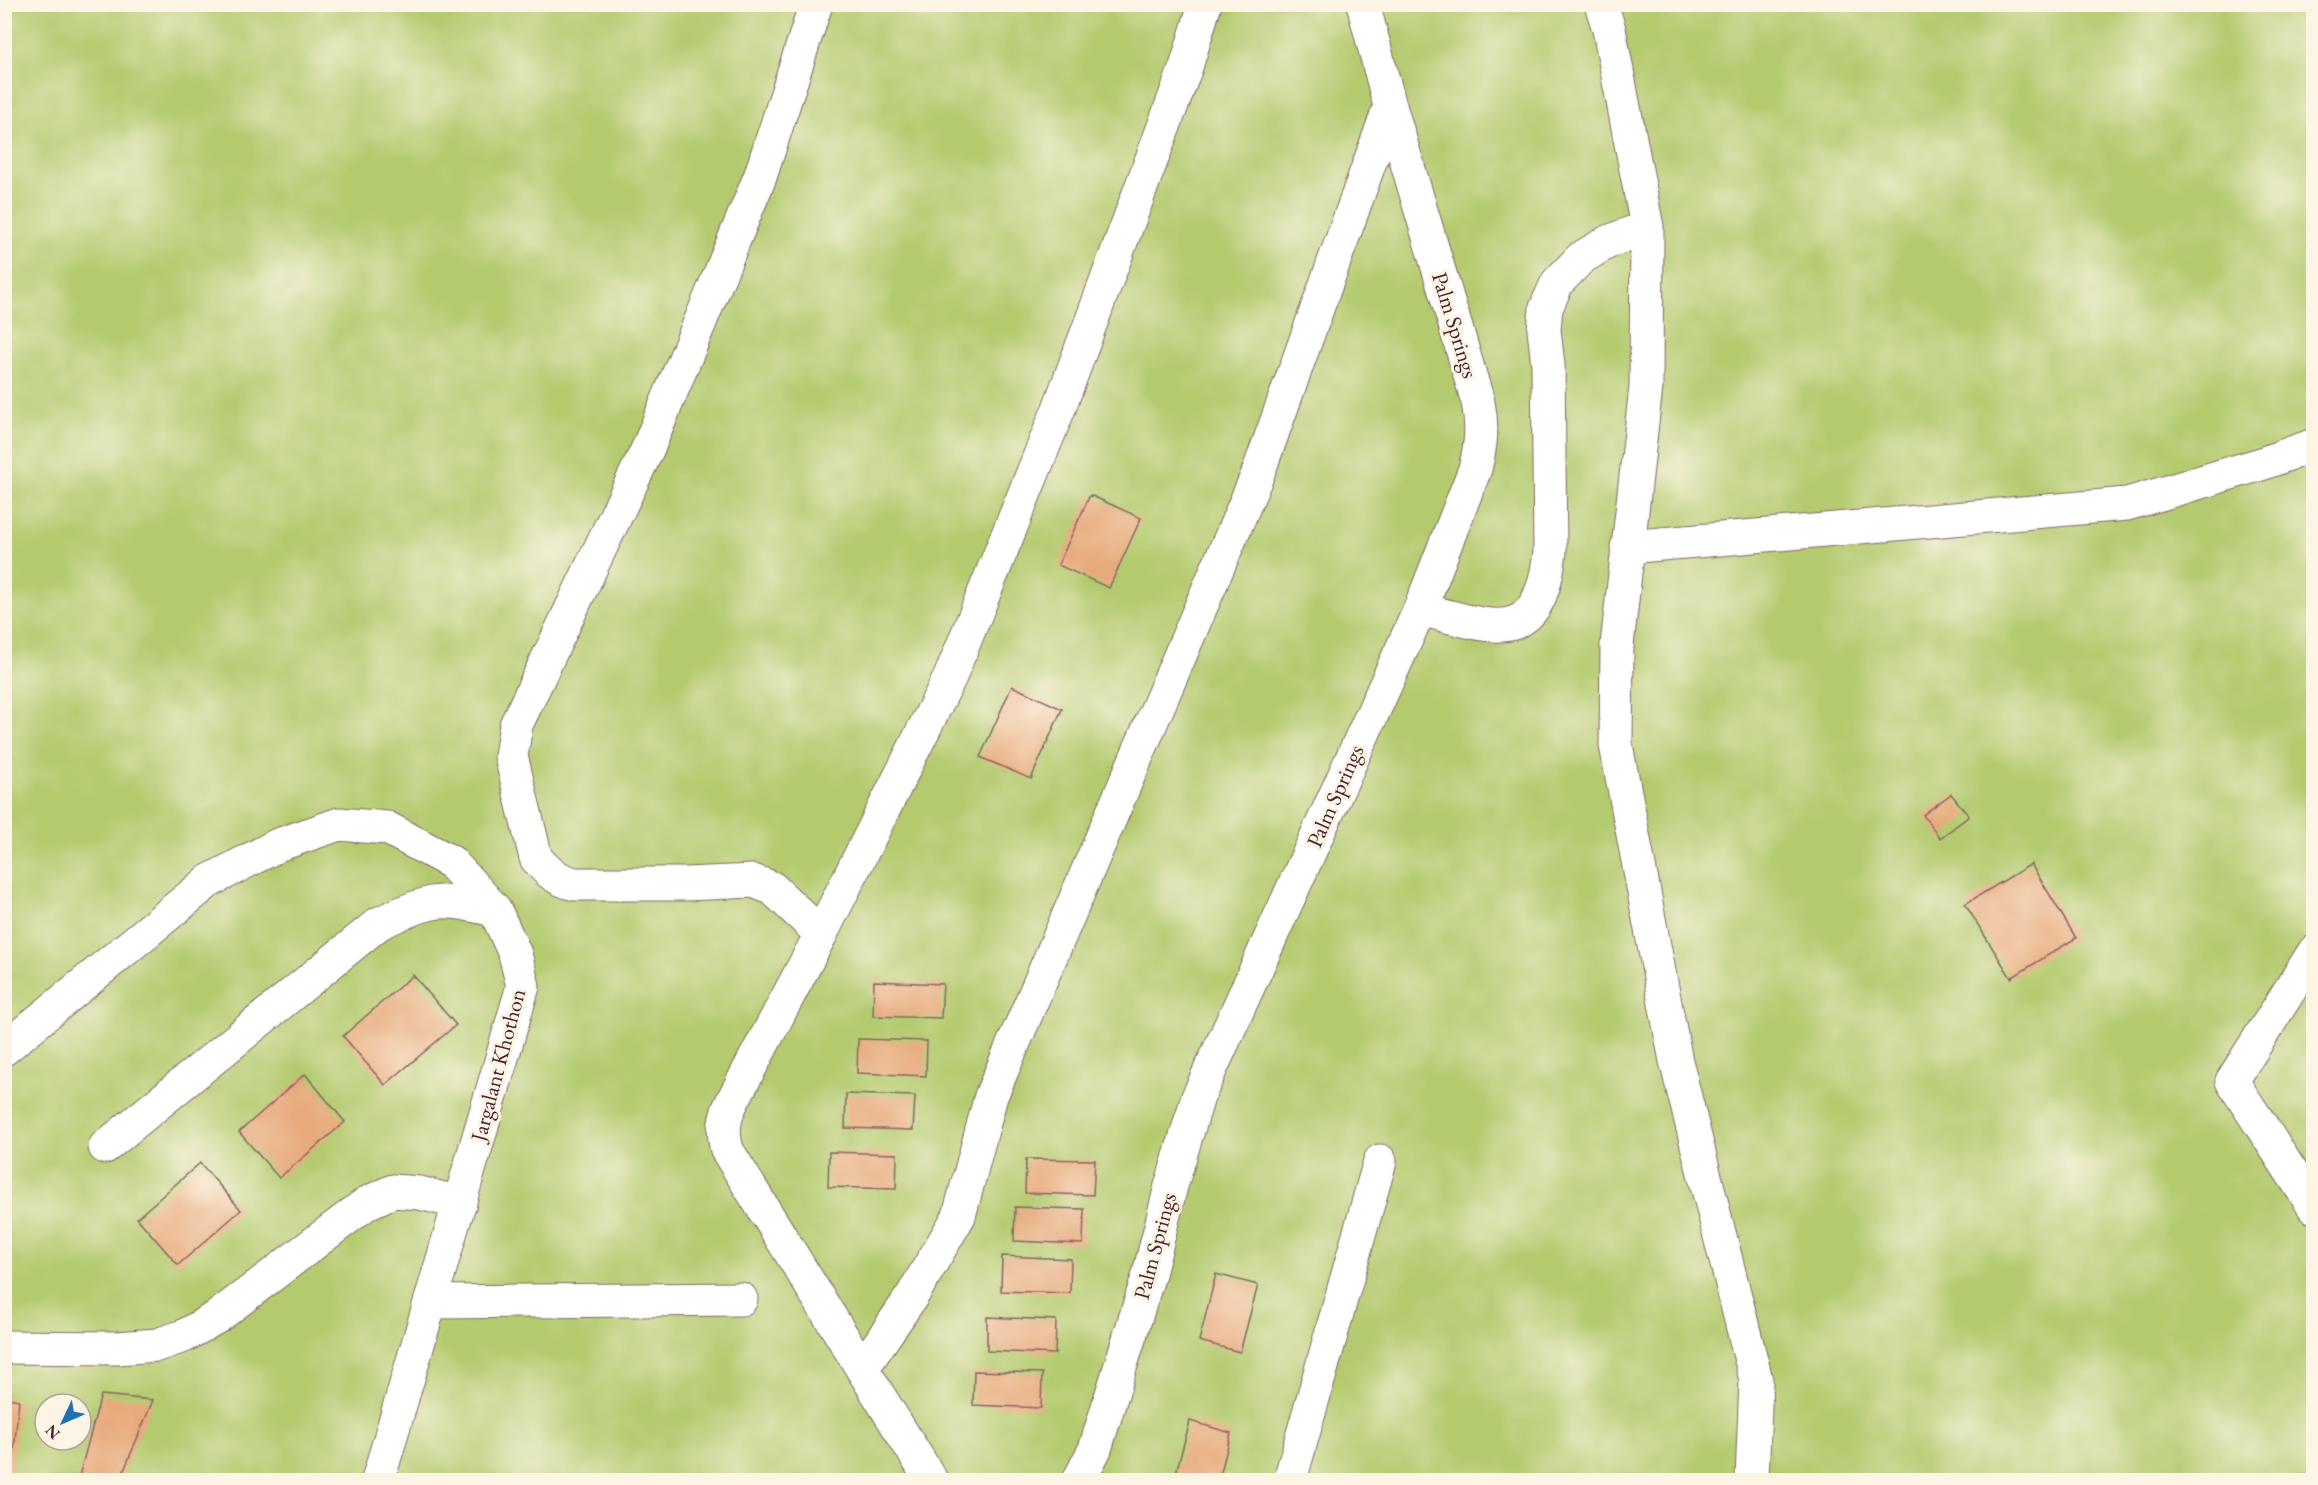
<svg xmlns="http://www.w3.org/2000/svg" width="2318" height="1485" font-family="'EB Garamond',serif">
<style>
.green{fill:#b3ca6e;stroke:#7e744c;stroke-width:1.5;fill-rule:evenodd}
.building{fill:#e7aa7d}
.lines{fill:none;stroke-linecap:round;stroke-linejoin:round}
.minor-casing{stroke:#866666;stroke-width:35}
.minor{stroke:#fff;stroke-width:33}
.labels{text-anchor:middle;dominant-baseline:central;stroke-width:6;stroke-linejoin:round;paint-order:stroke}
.street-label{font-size:22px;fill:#4a1f2b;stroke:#fcf5e5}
</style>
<rect width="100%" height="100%" fill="#fcf5e5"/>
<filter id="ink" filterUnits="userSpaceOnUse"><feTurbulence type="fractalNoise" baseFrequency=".0167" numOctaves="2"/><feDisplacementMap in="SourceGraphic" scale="12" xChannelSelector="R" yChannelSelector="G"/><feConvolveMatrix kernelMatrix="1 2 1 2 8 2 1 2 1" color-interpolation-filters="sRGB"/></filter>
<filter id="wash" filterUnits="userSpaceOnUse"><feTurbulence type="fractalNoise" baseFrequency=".008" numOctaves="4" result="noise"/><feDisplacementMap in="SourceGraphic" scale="24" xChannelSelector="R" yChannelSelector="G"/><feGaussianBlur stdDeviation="1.35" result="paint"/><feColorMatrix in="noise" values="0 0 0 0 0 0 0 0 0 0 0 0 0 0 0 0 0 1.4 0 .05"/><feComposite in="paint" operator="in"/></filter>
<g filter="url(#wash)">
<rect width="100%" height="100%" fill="#f5ebd3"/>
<path class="green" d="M5,5H2313V1480H5ZM45,1404H81V1440H45Z"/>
<g id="blocks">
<path class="building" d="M1090,495L1141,518L1109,588L1058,565Z
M1012,686L1062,709L1031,779L980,757Z
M1951,794L1969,816L1940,838L1923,815Z
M2031,864L2076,938L2011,978L1965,904Z
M413,975L456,1025L385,1085L343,1036Z
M874,981L943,984L941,1018L873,1016Z
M858,1039L927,1041L926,1076L857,1073Z
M305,1074L345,1122L279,1178L239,1132Z
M846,1094L915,1096L913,1130L845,1128Z
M829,1152L897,1154L896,1189L828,1187Z
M1026,1159L1095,1160L1093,1195L1025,1193Z
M200,1163L241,1210L178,1265L137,1218Z
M1015,1207L1084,1209L1083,1244L1014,1241Z
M1002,1256L1071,1259L1070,1293L1001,1291Z
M1216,1274L1258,1285L1240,1352L1199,1341Z
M987,1317L1056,1320L1055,1354L987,1351Z
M974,1371L1042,1373L1041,1408L973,1405Z
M101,1395L153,1400L120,1480H78Z
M4,1397L19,1400L11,1480H4Z
M1190,1421L1231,1433L1219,1480H1174Z"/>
</g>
</g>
<g filter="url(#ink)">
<use href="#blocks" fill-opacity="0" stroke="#866666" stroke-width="1.5"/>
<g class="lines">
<defs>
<path id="minor" d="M816,4L760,177L648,448L516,725L511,756L536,858C547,872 558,880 575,884H686L753,881L772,888L821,934
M1601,4L1609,29L1647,227L1646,387L1617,645L1616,745L1676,1061L1756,1380L1752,1480
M1627,547L2127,504L2261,464L2314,445
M1420,609C1493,627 1539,651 1550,551L1548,365L1544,329L1546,308L1557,283L1581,258L1608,242L1647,227
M2314,952L2232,1081L2314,1207
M4,1049L209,881L278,845L339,824L387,828L451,862L495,910L515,954L523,986L378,1480
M105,1147L378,924C396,915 413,907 432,903C452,899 475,906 495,910
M431,1302L741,1299
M4,1347L117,1348L157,1345L184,1336L217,1317L367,1203L393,1191L420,1193L460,1203
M862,1369L912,1296L959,1216L991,1096L1257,476L1390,106L1363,4
M931,1480L727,1150C722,1131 724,1117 733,1100L821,934L950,677L1058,411L1186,67L1205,4
M1079,1480L1095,1449L1149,1274L1171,1186L1198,1097L1420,609L1475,469C1481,445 1483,427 1478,402L1390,106
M1290,1480L1380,1161"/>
</defs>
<use href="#minor" class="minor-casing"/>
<use href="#minor" class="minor"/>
</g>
</g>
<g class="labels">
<g class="street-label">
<text transform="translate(1455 325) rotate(73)">Palm Springs</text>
<text transform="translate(1335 796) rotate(-66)">Palm Springs</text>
<text transform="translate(498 1065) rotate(-75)">Jargalant Khothon</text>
<text transform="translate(1155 1246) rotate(-75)">Palm Springs</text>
</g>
</g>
<rect width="2318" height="1485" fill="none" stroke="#fcf5e5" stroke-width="24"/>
<g transform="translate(63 1422) rotate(226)"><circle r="28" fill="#fcf5e5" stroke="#b59f9b" stroke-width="1.5"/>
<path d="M0-4.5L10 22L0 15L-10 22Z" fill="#1f6fb2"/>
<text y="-9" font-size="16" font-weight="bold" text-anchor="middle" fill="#4a1f2b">N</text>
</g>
</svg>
